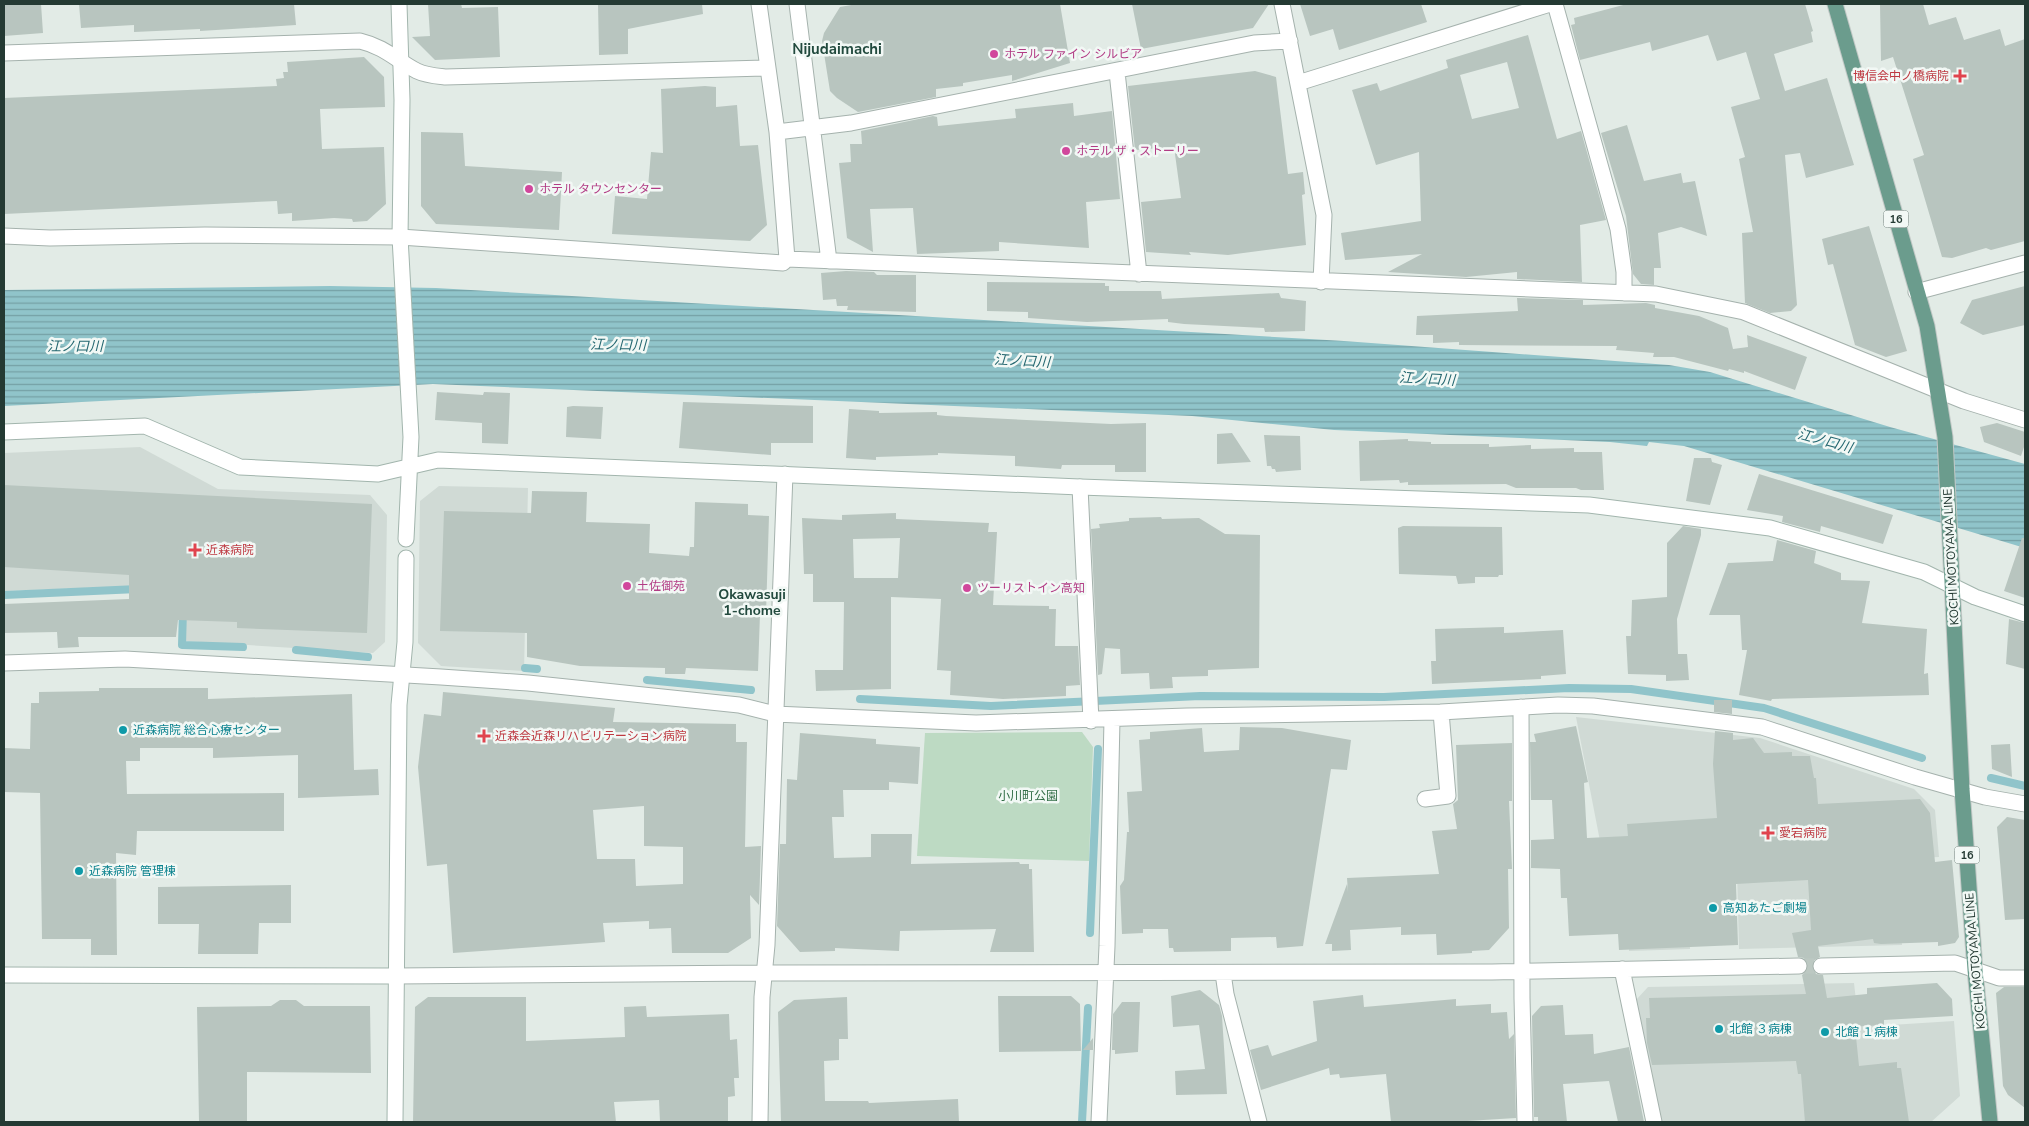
<svg xmlns="http://www.w3.org/2000/svg" width="2029" height="1126" font-family="'Nunito Sans','Noto Sans JP',sans-serif">
<style>
.built{fill:#d0dad5}
.park{fill:#bddac3}
.water{fill:url(#water-rules)}
.lines{fill:none;stroke-linecap:round;stroke-linejoin:round}
.stream{stroke:#90c4ca;stroke-width:8}
.building{fill:#b8c5bf;fill-rule:evenodd}
.street-tunnel{stroke:#bcc8c2;stroke-width:15;stroke-dasharray:15 8;stroke-linecap:butt}
.street-casing{stroke:#a5b2ad;stroke-width:17}
.secondary-casing{stroke:#a2b5ad;stroke-width:17}
.primary-casing{stroke:#c2c8c6;stroke-width:17}
.street{stroke:#fff;stroke-width:15}
.secondary{stroke:#fff;stroke-width:15}
.primary{stroke:#6b9c8d;stroke-width:15}
.hotel-dot{fill:#d1479c;stroke:#f2f8f5;stroke-width:2}
.health-dot{fill:#e0444e;stroke:#f2f8f5;stroke-width:2}
.culture-dot{fill:#0f9aa8;stroke:#f2f8f5;stroke-width:2}
.labels{text-anchor:middle;dominant-baseline:central;stroke-width:5;stroke-linejoin:round;paint-order:stroke}
.shield{fill:#f2f8f5;stroke:#62736d;stroke-width:1}
.shield-label{font-size:11px;font-weight:bold;fill:#243a33}
.hotel-label{font-size:12px;fill:#b23c85;stroke:#f2f8f5;text-anchor:start}
.health-label{font-size:12px;fill:#be3a42;stroke:#f2f8f5;text-anchor:start}
.street-label{font-size:12px;fill:#243a33;stroke:#f2f8f5}
.culture-label{font-size:12px;fill:#0d838f;stroke:#f2f8f5;text-anchor:start}
.park-label{font-size:12px;fill:#326d46;stroke:#f2f8f5}
.water-label{font-size:14px;font-style:italic;fill:#246770;stroke:#f2f8f5}
.neighbourhood-label{font-size:14px;font-weight:bold;fill:#224a3e;stroke:#f2f8f5}
.quarter-label{font-size:15px;font-weight:bold;fill:#224a3e;stroke:#f2f8f5}
</style>
<defs>
<pattern id="water-rules" width="6" height="5" patternUnits="userSpaceOnUse" patternTransform="scale(1.25)"><rect width="6" height="5" fill="#90c4ca"/><path d="M0 2.5h6" fill="none" stroke="#75a0a5"/></pattern>
</defs>
<rect width="100%" height="100%" fill="#e2ebe6"/>
<path class="built" d="M140,447L218,489L370,495L387,515L385,642L373,653L185,641L188,584L4,591V453Z
M439,486L528,488L524,671L441,666L418,643L420,501Z
M1576,717L1760,738L1914,789L1935,810L1939,857L1873,860L1901,925L1902,945L1739,949L1737,870L1688,871L1690,949L1629,951L1626,871L1606,872Z
M1854,983L1859,1027L1954,1021L1960,1096L1931,1122H1662L1636,1000L1648,987Z"/>
<path class="park" d="M1082,732L1093,747L1089,861L917,856L925,733Z"/>
<path class="water" d="M330,286L436,288L1344,341L1669,365L1710,372L1890,427L2025,464V548L1684,446L1649,442L1647,446L1610,442L1334,430L1192,416L433,384L4,406V290Z"/>
<g class="lines">
<path class="stream" d="M4,595L138,589
M183,610L182,645L243,647
M296,650L368,657
M525,668L537,669
M647,680L751,690
M860,699L991,706L1200,696L1384,697L1569,688L1631,689L1764,708L1922,758
M1991,778L2025,786
M1090,933L1098,749
M1082,1122L1088,1008"/>
</g>
<path class="building" d="M4,4H41L43,33L4,36Z
M79,4H294L296,25L200,31V29L134,32V25L81,28Z
M428,4H461L462,8L498,7L500,57L435,60L412,37L430,36Z
M598,4H702L703,14L628,29V54L599,55Z
M857,4H1060L1070,63L1012,81V75L963,83V86L936,89V97L858,112L837,98L830,91L822,41L824,33L840,7Z
M1132,4H1269L1253,28L1141,49Z
M1300,4H1421L1427,22L1339,50L1333,29L1310,36Z
M1627,4H1805L1813,31L1811,32L1813,42L1774,54L1785,91L1827,78L1854,165L1806,178L1800,153L1785,155L1797,305L1791,311L1770,313L1745,303L1742,233L1753,232L1739,159L1745,157L1731,107L1760,99L1746,52L1717,61L1708,35L1652,51L1650,42L1580,60L1571,25L1575,24L1574,18Z
M1880,4H1923L1929,25L1956,17L1964,40L2000,29L2005,46L2025,39V241L1991,250L1986,248L1952,258L1942,257L1913,159L1924,155L1893,57L1881,61Z
M1528,35L1557,139L1581,131L1606,220L1580,225L1582,282L1517,279V272L1466,277L1388,272L1422,254L1345,260L1341,233L1421,221L1419,152L1376,165L1352,90L1377,83L1380,91L1448,68L1446,60ZM1507,62L1519,108L1472,119L1460,75Z
M364,57L384,77L385,107L320,109L322,149L384,147L386,204L367,221L353,222L352,219L334,218L292,221V213L278,214L277,201L4,214V98L277,86L276,79L284,78L283,72H288L287,62Z
M1255,71L1276,77L1288,174L1303,172L1305,194L1302,195L1306,245L1228,255L1189,252L1191,255L1146,252L1141,202L1181,198L1174,147L1135,150L1128,86Z
M705,86L716,87V107L737,105L740,146L758,145L767,225L750,241L612,234L615,196L647,199L651,152L663,153L661,89Z
M1073,103L1074,116L1112,111L1120,199L1086,202L1089,248L999,242V251L917,254L913,208L870,209L873,252L847,238L839,163L851,162L850,144H862L861,131L933,116L937,117L938,126L1016,118L1015,109Z
M1627,125L1644,181L1681,173L1683,183L1695,181L1707,236L1681,227L1658,233L1661,268H1654V285L1641,284L1633,274L1626,216L1601,133Z
M421,132L463,133L465,166L562,172L559,230L436,224L421,206Z
M1869,226L1907,351L1886,357L1855,345L1833,264L1828,265L1822,239Z
M846,271L874,272L877,275H916V312L847,310L848,306H837L836,299L823,300L821,273Z
M987,282L1105,283V286H1109V291H1161L1162,299L1279,293L1281,298L1306,301L1305,331L1265,332L1264,328L1184,324L1168,322V319L1087,322L1028,318V312L987,311Z
M2025,286V325L1983,335L1960,323L1972,300Z
M1517,298L1583,300V305L1646,303L1655,305V308L1699,316L1728,328L1733,349L1748,347L1747,335L1807,357L1795,390L1744,371V373L1729,369L1728,371L1674,357H1653L1654,353L1616,350L1617,346L1459,345V342L1433,343V335H1416L1417,316L1518,311Z
M437,392L483,395L484,392L510,393L508,444L482,443V423L435,420Z
M683,402L813,406V443H771V455L679,448Z
M573,406L603,407L601,439L566,437L567,407Z
M849,409L879,411V413L937,412V415L946,416L1111,424L1146,423V472H1115V465H1062L1061,469L1015,466V456L938,453V455L876,457V460L846,458Z
M1997,423L2025,432V444L2021,456L1984,442L1980,427Z
M1232,433L1251,462L1217,464V434Z
M1264,435L1300,436L1301,470L1276,472L1275,469H1272L1271,466H1267Z
M1408,439V441L1431,442V444H1489V447L1531,445V449L1574,448V452H1602L1604,490H1581L1576,488H1516L1506,484L1408,485V482L1400,483L1399,480L1360,481L1359,441Z
M1694,458H1711L1712,462L1722,465L1710,505L1686,501Z
M1759,474L1893,515L1883,544L1821,526L1820,532L1782,522L1783,516L1747,510Z
M4,485L372,504L367,633L237,628V622L178,620L176,637H78L79,647L58,648L57,632L4,633V604L129,599V575L4,567Z
M532,491L587,492L586,522L650,524L649,553L689,556L690,547H694L695,502L748,504V515L769,516L766,614H760L758,671L686,668L685,674H665V668L580,666L527,657V633L440,631L444,511L531,513Z
M896,513V519L989,523L988,532H997L993,605L1049,606V609H1056L1055,646H1078L1080,685L1066,686V696L1003,699L950,695L951,671L937,670L941,599L891,597V689L816,691L815,670H843L844,602H813V574H804L802,518L842,520V515ZM900,538L898,578H854L853,539Z
M1161,517L1162,519L1199,518L1225,534L1260,535L1259,668L1208,670V676L1172,677L1173,688L1150,689L1149,673L1121,674L1120,649L1105,648L1102,674L1098,675L1091,529L1100,528L1099,524L1129,521V518Z
M1403,526L1502,527L1503,575H1499L1498,577H1475V583L1458,584L1456,576L1399,574L1398,528Z
M1683,526L1701,529V535L1677,619L1678,654H1687L1689,680L1666,681V675L1628,674L1626,636H1631L1632,600L1667,597V543Z
M2022,538H2025V598L2004,591Z
M1777,540L1816,551L1814,563L1841,573V580L1870,581L1862,623L1927,629L1924,674L1928,673L1929,695L1772,699L1771,701L1739,695L1747,650H1742L1740,615H1709L1728,563L1773,561Z
M2009,619L2025,623V669L2006,664Z
M1504,627V633L1563,630L1566,674L1541,676V679L1432,684L1431,661H1436L1435,629Z
M99,688H208V699L352,694L354,770L378,769L379,795L298,798V755L213,758V748H140V761H126L127,794L284,793V831H137L136,855L116,853L117,955H91V939H42L40,793L4,792V748L30,749L31,703H39V692L99,691Z
M443,692L615,708L613,722L736,724V742H747L745,847L761,846L759,905L750,895L751,938L728,953H672L671,928L649,929V921L603,923L605,942L453,953L447,864L427,866L418,767L424,714L441,716ZM644,806V846L683,847V884L636,886L635,859H597L593,810Z
M1714,700H1732V714L1714,712Z
M1576,726L1588,782L1584,783L1587,838L1628,836L1627,824L1717,818L1713,764L1715,731L1733,733V740L1753,738L1764,753L1792,752V756H1810L1814,778H1816L1818,804L1920,799L1930,813L1935,862L1952,860L1959,937L1955,943L1938,946V942L1881,944L1874,943L1873,939L1818,946L1820,957L1813,961L1812,966L1816,974L1823,975L1827,998L1867,994V988L1937,983L1952,999L1953,1016L1884,1020V1025L1855,1027L1859,1066L1897,1062V1068H1901L1909,1122H1805L1801,1074H1798L1796,1061L1652,1065L1647,1043L1646,1018H1650L1649,998L1806,994L1802,975L1807,971L1808,965L1804,958L1798,957L1792,933L1811,930L1808,880L1736,884L1738,945L1619,950L1618,934L1569,936L1567,898H1561L1560,869L1531,868V840L1554,839L1552,800H1531L1530,742H1536L1534,734Z
M1240,727L1282,728L1351,740L1347,770L1331,769L1303,946L1277,948L1276,937L1231,938V951L1174,952L1173,948H1169L1168,929H1143V933L1122,934L1120,886L1124,880L1127,832H1129L1127,792L1142,791L1139,740L1150,739V732L1202,728L1204,752L1239,750Z
M800,733L876,739V744L920,747L918,784L889,782V790H843L844,817H832L834,858L871,857V834H912L911,864L1019,862L1020,864H1029V869H1032L1034,952H990L996,929L900,931L899,951L835,948V951L800,952L777,926L780,844H786L787,779L797,780Z
M1512,743V801H1509L1512,869H1508L1509,928L1489,950L1472,951V953L1437,955L1436,934L1401,935V927L1350,930L1351,950L1332,951V944H1325L1347,884L1348,892L1347,878L1439,874L1432,831L1457,829L1453,804L1458,800L1456,745Z
M2010,744L2012,777L1992,769L1991,745Z
M2007,817L2025,820V919L2005,920L1997,827Z
M291,885V923H259L258,954H198L199,924H158V887Z
M2004,987H2025V1108L2008,1095L2003,1086L1996,993Z
M1200,990L1219,1005L1222,1016L1227,1094L1176,1095L1175,1071L1205,1069L1199,1025L1173,1027L1171,996Z
M1363,995L1364,1007L1456,999V1006L1491,1004V1013L1507,1012L1509,1039L1514,1034L1516,1118L1451,1122H1391L1386,1074L1340,1078L1339,1074L1330,1075L1329,1068L1261,1090L1250,1050L1268,1045L1272,1056L1317,1041L1313,1001Z
M998,996H1071L1080,1004L1081,1051L999,1052Z
M428,997H526V1041L625,1037L624,1007L646,1006L647,1017L729,1014L730,1040L737,1039L739,1078H734L735,1096L728,1097V1122H660L659,1100L614,1102L616,1122H413L415,1007Z
M847,997L848,1039H839V1060L824,1061L825,1101H868L869,1103L958,1099L959,1122H781L778,1012L794,1000Z
M280,1000H296L304,1006H370L371,1073L247,1072V1122H199L197,1007L271,1006Z
M1122,1002H1140L1138,1052L1115,1054V1050H1112L1113,1014Z
M1563,1005L1565,1035L1593,1034L1594,1054L1629,1047L1644,1122H1618L1609,1081L1563,1084L1567,1122H1538V1117H1534L1532,1016L1541,1006Z
M1093,1038V1050H1083Z"/>
<g class="lines">
<path class="street-tunnel" d="M1799,966H1821"/>
<defs>
<path id="street" d="M759,4L777,132L787,259
M797,4L829,261
M1282,4L1324,215L1321,282
M1555,4L1618,229L1624,272V293
M4,53L360,41C385,47 396,60 417,71C425,75 436,76 445,77L767,68
M1117,72L1139,274
M1298,83L1550,4
M777,132L851,123L1254,43L1290,41
M4,236L50,238L205,235L400,237L783,263L787,259L1656,294L1744,312L1964,401L2025,420
M1916,292L2025,263
M1080,487L1091,721
M4,663L125,659L441,677L528,683L739,705L775,714L976,723L1187,716L1441,712L1558,705L1593,706L1762,727L1915,777L1985,797L2025,804
M1521,707L1522,998L1525,1122
M1425,799L1448,796L1441,712
M1821,966L1955,963L1999,978H2025
M1622,969L1654,1122
M1223,973L1226,994L1259,1122
M396,976L765,973L1492,972L1799,966
M760,1122L762,997L767,945L785,474
M1099,1122L1107,946L1112,720"/>
<path id="secondary" d="M399,4L402,100L400,237L411,437L406,539
M4,432L145,426L240,467L378,474L438,460L1080,487L1589,505L1770,528L1924,572L1975,597L2025,614
M4,975L396,976
M395,1122L399,705L405,642L406,558"/>
<path id="primary" d="M1835,4L1927,326L1945,437L1962,789L1975,970L1990,1122"/>
</defs>
<use href="#street" class="street-casing"/>
<use href="#secondary" class="secondary-casing"/>
<use href="#primary" class="primary-casing"/>
<use href="#street" class="street"/>
<use href="#secondary" class="secondary"/>
<use href="#primary" class="primary"/>
</g>
<g class="hotel-dot">
<circle cx="994" cy="54" r="5"/>
<circle cx="1066" cy="151" r="5"/>
<circle cx="529" cy="189" r="5"/>
<circle cx="627" cy="586" r="5"/>
<circle cx="967" cy="588" r="5"/>
</g>
<g class="health-dot">
<path d="M1957.5 68.5h5v5h5v5h-5v5h-5v-5h-5v-5h5z"/>
<path d="M192.5 542.5h5v5h5v5h-5v5h-5v-5h-5v-5h5z"/>
<path d="M481.5 728.5h5v5h5v5h-5v5h-5v-5h-5v-5h5z"/>
<path d="M1765.5 825.5h5v5h5v5h-5v5h-5v-5h-5v-5h5z"/>
</g>
<g class="culture-dot">
<circle cx="123" cy="730" r="5"/>
<circle cx="79" cy="871" r="5"/>
<circle cx="1713" cy="908" r="5"/>
<circle cx="1719" cy="1029" r="5"/>
<circle cx="1825" cy="1032" r="5"/>
</g>
<g class="labels">
<g class="shield">
<rect x="1883.5" y="210.5" width="25" height="17" rx="4"/>
<rect x="1954.5" y="846.5" width="25" height="17" rx="4"/>
</g>
<g class="shield-label">
<text x="1896" y="219">16</text>
<text x="1967" y="855">16</text>
</g>
<g class="hotel-label">
<text x="1004" y="54">ホテル ファイン シルビア</text>
<text x="1076" y="151">ホテル ザ・ストーリー</text>
<text x="539" y="189">ホテル タウンセンター</text>
<text x="637" y="586">土佐御苑</text>
<text x="977" y="588">ツーリストイン高知</text>
</g>
<g class="health-label">
<text x="1949" y="76" text-anchor="end">博信会中ノ橋病院</text>
<text x="206" y="550">近森病院</text>
<text x="495" y="736">近森会近森リハビリテーション病院</text>
<text x="1779" y="833">愛宕病院</text>
</g>
<g class="street-label">
<text transform="translate(1951 557) rotate(-93)">KOCHI MOTOYAMA LINE</text>
<text transform="translate(1975 961) rotate(-95)">KOCHI MOTOYAMA LINE</text>
</g>
<g class="culture-label">
<text x="133" y="730">近森病院 総合心療センター</text>
<text x="89" y="871">近森病院 管理棟</text>
<text x="1723" y="908">高知あたご劇場</text>
<text x="1729" y="1029">北館 ３病棟</text>
<text x="1835" y="1032">北館 １病棟</text>
</g>
<g class="park-label">
<text x="1028" y="796">小川町公園</text>
</g>
<g class="water-label">
<text transform="translate(618 345) rotate(1)">江ノ口川</text>
<text x="75" y="346">江ノ口川</text>
<text transform="translate(1022 361) rotate(3)">江ノ口川</text>
<text transform="translate(1427 379) rotate(3)">江ノ口川</text>
<text transform="translate(1825 441) rotate(15)">江ノ口川</text>
</g>
<g class="neighbourhood-label">
<text x="752" y="594">Okawasuji<tspan x="752" dy="16">1-chome</tspan></text>
</g>
<g class="quarter-label">
<text x="837" y="49">Nijudaimachi</text>
</g>
</g>
<rect width="2029" height="1126" fill="none" stroke="#243a33" stroke-width="10"/>
</svg>
